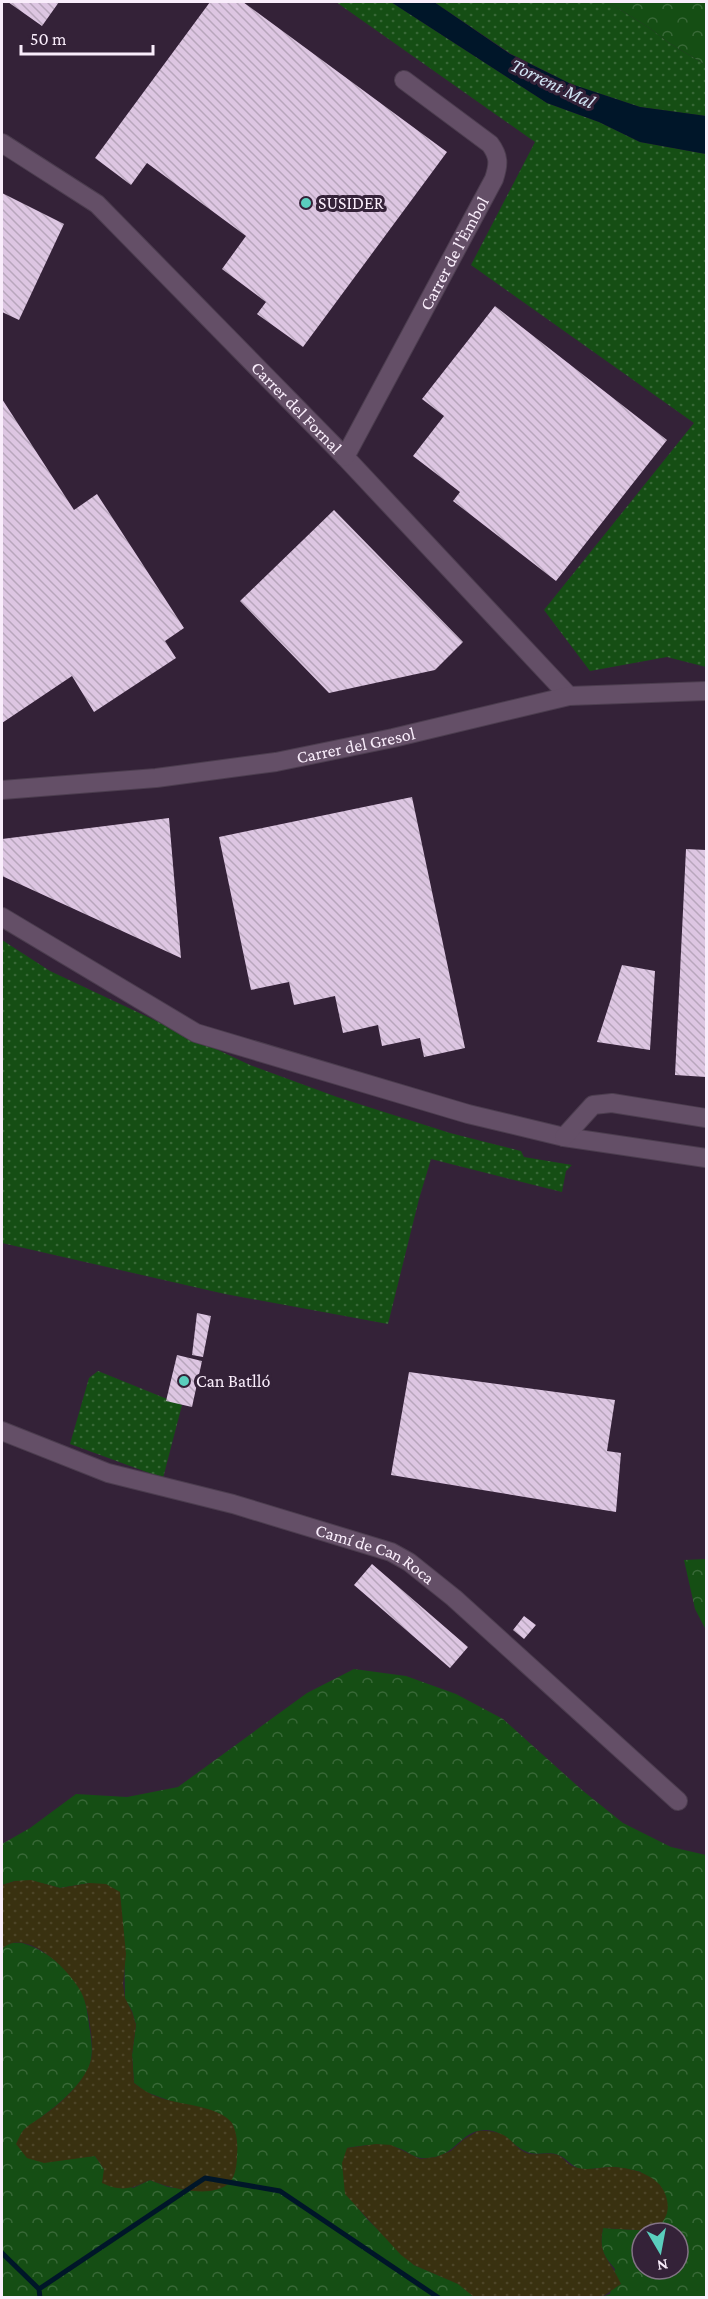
<svg xmlns="http://www.w3.org/2000/svg" width="708" height="2299" font-family="'Crimson Pro',serif">
<style>
.grass{fill:url(#grass-dots)}
.forest{fill:url(#forest-crowns);fill-rule:evenodd}
.sand{fill:url(#sand-dots)}
.water{fill:#001629}
.lines{fill:none;stroke-linecap:round;stroke-linejoin:round}
.stream{stroke:#001629;stroke-width:5}
.building{fill:url(#building-back-hatch)}
.minor-casing{stroke:#4c3d4f;stroke-width:20}
.minor{stroke:#644f67;stroke-width:18}
.poi-dot{fill:#5acebd;stroke:#342238;stroke-width:2}
.labels{text-anchor:middle;dominant-baseline:central;stroke-width:6;stroke-linejoin:round;paint-order:stroke}
.poi-label{font-size:18px;fill:#f9edfb;stroke:#342238;text-anchor:start}
.street-label{font-size:18px;fill:#f9edfb;stroke:#342238}
.water-label{font-size:20px;font-style:italic;fill:#d0e3f3;stroke:#342238}
</style>
<defs>
<pattern id="grass-dots" width="8" height="8" patternUnits="userSpaceOnUse" patternTransform="scale(1.5)"><rect width="8" height="8" fill="#154e14"/><path d="M2 2h.1M6 6h.1" fill="none" stroke="#386837" stroke-width="1.8" stroke-linecap="round"/></pattern>
<pattern id="forest-crowns" width="20" height="18" patternUnits="userSpaceOnUse" patternTransform="scale(1.5)"><rect width="20" height="18" fill="#154e14"/><path d="M2 6a3 3 0 1 1 6 0M12 15a3 3 0 1 1 6 0" fill="none" stroke="#386837"/></pattern>
<pattern id="sand-dots" width="8" height="8" patternUnits="userSpaceOnUse" patternTransform="scale(1.5)"><rect width="8" height="8" fill="#393110"/><path d="M2 2h.1M6 6h.1" fill="none" stroke="#4d4528" stroke-width="1.8" stroke-linecap="round"/></pattern>
<pattern id="building-back-hatch" width="6" height="6" patternUnits="userSpaceOnUse" patternTransform="scale(1.5)"><rect width="6" height="6" fill="#ddc6e2"/><path d="M-1 5l2 2M0 0l6 6M5-1l2 2" fill="none" stroke="#b8a6bc"/></pattern>
</defs>
<rect width="100%" height="100%" fill="#342238"/>
<path class="grass" d="M336,2H391L547,103L599,122L640,142L706,154V667L667,657L590,671L544,610L694,423L471,265L535,142Z
M434,2H608L651,29L669,43L706,65V116L640,107L571,84L511,54Z
M2,940L50,971L250,1065L337,1097L450,1133L521,1151L524,1157L572,1165L566,1171L562,1192L431,1159L419,1199L388,1324L225,1294L2,1243Z
M98,1371L182,1405L163,1478L70,1444L89,1378Z"/>
<path class="forest" d="M608,2H706V65L669,43L651,29Z
M706,1559V1630L695,1609L684,1560Z
M354,1669L406,1676L456,1694L503,1719L582,1790L623,1823L671,1847L706,1855V2297H602L610,2294L615,2269C602,2254 599,2248 603,2228L654,2231L641,2172C632,2170 623,2168 614,2167C603,2167 592,2170 581,2169C570,2166 567,2158 558,2155C548,2151 536,2156 527,2152C510,2145 500,2125 478,2131C457,2136 453,2160 422,2158C415,2158 408,2152 401,2149C383,2142 366,2145 347,2148L357,2207L368,2220L414,2265L459,2284L474,2297H2V1949L7,1944C13,1943 20,1942 25,1944C48,1951 73,1972 83,1994C87,2005 88,2019 90,2031C92,2045 94,2058 87,2071C74,2095 44,2115 23,2131L79,2157L95,2156L104,2169L133,2188L150,2180L168,2187L199,2191L173,2102L146,2092L134,2083L132,2055L136,2025L132,2011L125,1999L124,1939L90,1883L60,1888L45,1884L15,1881L2,1885V1844L30,1828L76,1794L127,1797L178,1787L307,1693ZM642,2233H678V2269H642Z"/>
<path class="sand" d="M31,1880L60,1888L90,1883L106,1884L120,1892L126,1954L123,1984L125,1998L132,2012L136,2025L132,2055L134,2083C142,2089 149,2094 158,2097C178,2105 218,2105 232,2123C237,2132 238,2146 237,2155C237,2163 236,2175 230,2182C213,2200 169,2188 150,2180C130,2189 122,2192 102,2183L104,2169L95,2156L44,2163L27,2158L16,2144C18,2140 20,2135 22,2132C27,2125 38,2120 44,2115C61,2104 86,2080 91,2060C95,2047 88,2004 81,1992C70,1971 26,1926 2,1949V1885L15,1881Z
M478,2131C488,2131 500,2131 508,2138C515,2144 520,2152 530,2154C540,2155 548,2152 558,2155C563,2157 566,2163 572,2166C585,2172 599,2167 613,2167C634,2168 663,2176 667,2200C670,2214 664,2222 654,2231L603,2228C597,2256 611,2260 621,2284L602,2297H474L458,2284L414,2265L401,2255L345,2194L342,2163L347,2148L376,2144L391,2145L420,2159L436,2157L451,2151L463,2140Z"/>
<path class="water" d="M391,2H434L510,54L571,84L640,107L706,116V154L640,142L599,122L547,103Z"/>
<g class="lines">
<path class="stream" d="M2,2253L39,2289L40,2298
M39,2289L205,2178L280,2191L439,2298"/>
</g>
<path class="building" d="M8,2H59L42,26Z
M210,2H243L447,152L303,347L257,314L266,302L222,269L246,236L147,163L131,185L95,158Z
M2,193L64,224L19,320L2,312Z
M495,306L667,440L556,581L453,501L460,492L413,456L444,416L422,399Z
M2,399L74,510L97,494L184,628L165,641L176,658L94,712L72,676L2,723Z
M334,510L463,642L435,670L329,693L240,601Z
M412,797L465,1048L424,1057L420,1038L382,1046L378,1025L343,1033L335,996L294,1005L289,982L251,990L219,837Z
M169,818L181,958L2,876V839Z
M686,849L706,850V1077L675,1075Z
M622,965L655,971L650,1050L597,1042Z
M197,1313L211,1316L203,1357L192,1355Z
M177,1355L202,1361L192,1407L166,1401Z
M409,1372L615,1400L607,1451L621,1453L616,1512L391,1475Z
M372,1564L468,1647L450,1668L354,1585Z
M524,1616L536,1625L524,1639L513,1630Z"/>
<g class="lines">
<defs>
<g id="minor">
<path id="s1" d="M2,143L97,204L345,457L569,696"/>
<path id="s2" d="M345,457L494,179C499,164 499,156 490,144L404,80"/>
<path id="s3" d="M2,790L156,778L276,762L393,738L569,696L706,691"/>
<path d="M2,917L196,1033L468,1114L564,1137L706,1158"/>
<path d="M564,1137L593,1105L612,1103L706,1118"/>
<path id="s4" d="M2,1431L108,1473L233,1504L391,1552L409,1562L454,1598L678,1801"/>
</g>
</defs>
<use href="#minor" class="minor-casing"/>
<use href="#minor" class="minor"/>
</g>
<g class="poi-dot">
<circle cx="306" cy="203" r="6"/>
<circle cx="184" cy="1381" r="6"/>
</g>
<g class="labels">
<g class="poi-label">
<text x="318" y="203">SUSIDER</text>
<text x="196" y="1381">Can Batlló</text>
</g>
<g class="street-label">
<text stroke="none"><textPath href="#s2" startOffset="231">Carrer de l'Èmbol</textPath></text>
<text stroke="none"><textPath href="#s1" startOffset="398">Carrer del Fornal</textPath></text>
<text stroke="none"><textPath href="#s3" startOffset="357">Carrer del Gresol</textPath></text>
<text stroke="none"><textPath href="#s4" startOffset="394">Camí de Can Roca</textPath></text>
</g>
<g class="water-label">
<text transform="translate(553 83) rotate(26)">Torrent Mal</text>
</g>
</g>
<rect width="708" height="2299" fill="none" stroke="#f9edfb" stroke-width="6"/>
<g transform="translate(660 2251) rotate(170)"><circle r="28" fill="#342238" stroke="#837386" stroke-width="1.5"/>
<path d="M0-4.5L10 22L0 15L-10 22Z" fill="#5acebd"/>
<text y="-9" font-size="16" font-weight="bold" text-anchor="middle" fill="#f9edfb">N</text>
</g>
<path d="M21 45v9h132v-9" fill="none" stroke="#f9edfb" stroke-width="3"/>
<text x="30" y="45" font-size="18" fill="#f9edfb" stroke="#342238" stroke-width="4.5" paint-order="stroke">50 m</text>
</svg>
